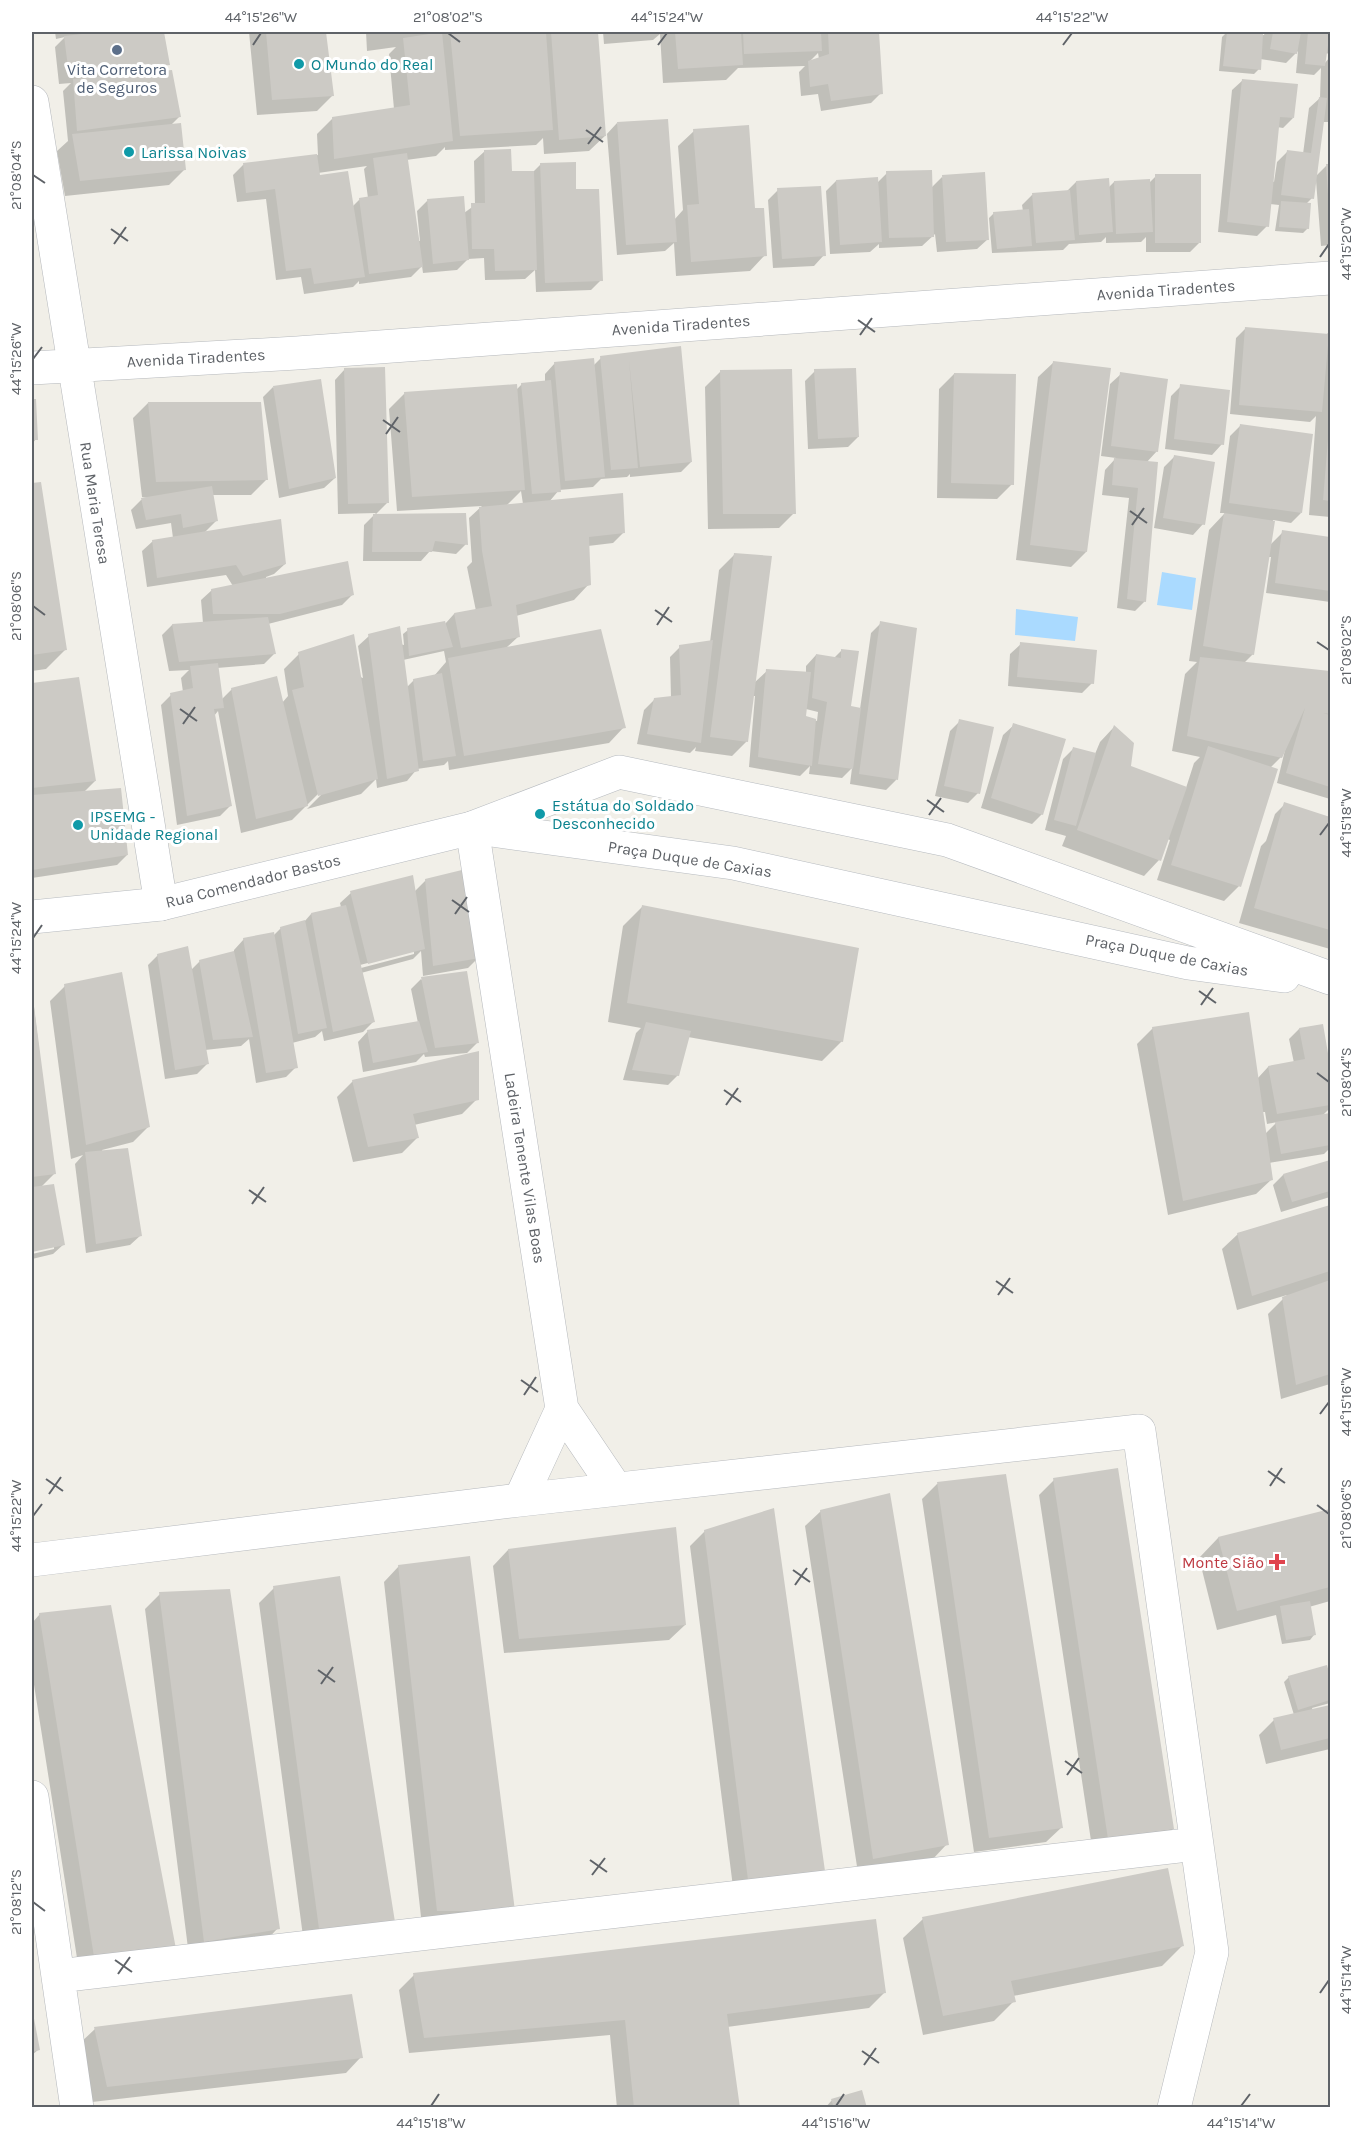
<svg xmlns="http://www.w3.org/2000/svg" width="1362" height="2139" font-family="Karla,sans-serif">
<style>
.water{fill:#aadaff}
.shadow{fill:#0003;fill-rule:evenodd}
.building{fill:#cccac5}
.lines{fill:none;stroke-linecap:round;stroke-linejoin:round}
.street-casing{stroke:#b5b8bc;stroke-width:34}
.secondary-casing{stroke:#b6babf;stroke-width:34}
.street{stroke:#fff;stroke-width:33}
.secondary{stroke:#fff;stroke-width:33}
.ticks{fill:none;stroke:#5f6368;stroke-width:2}
.service-dot{fill:#5c6f8a;stroke:#fff;stroke-width:2}
.culture-dot{fill:#0f9aa8;stroke:#fff;stroke-width:2}
.health-dot{fill:#e0444e;stroke:#fff;stroke-width:2}
.labels{text-anchor:middle;dominant-baseline:central;stroke-width:6;stroke-linejoin:round;paint-order:stroke}
.culture-label{font-size:16px;fill:#0d838f;stroke:#fff;text-anchor:start}
.service-label{font-size:16px;fill:#4e5e75;stroke:#fff}
.street-label{font-size:16px;fill:#5f6368;stroke:#fff}
.health-label{font-size:16px;fill:#be3a42;stroke:#fff;text-anchor:end}
.neatline{fill:none;stroke:#5f6368;stroke-width:2}
.ticks-label{font-size:15px;text-anchor:middle;fill:#5f6368}
</style>
<rect width="100%" height="100%" fill="#f1efe8"/>
<path class="water" d="M1162,572L1196,578L1192,610L1157,605Z
M1016,609L1078,617L1075,641L1015,635Z"/>
<path class="shadow" d="M55,32H163L168,64L160,72L179,117L170,126L184,170L169,185L65,196L57,151L68,141L63,91L71,83L59,84L55,47L65,37L56,39Z
M249,32H325L333,95L317,111L257,115Z
M366,32H597L605,136L617,123L674,220L683,210L678,146L694,131L754,210L765,255L750,271L676,276L674,243L665,251L617,255L607,134L589,151L544,154L543,138L536,145L445,150V147L436,156L406,160L417,241H420L417,211L428,200L464,213L475,205L474,161L485,151L510,173L533,172L541,164L575,191L601,280L591,290L536,292L535,270L525,279L485,280L484,258L468,259L457,270L423,273L422,266L411,277L359,284V281L353,287L304,294L301,277L276,280L266,199L237,202L233,175L243,165L318,155L317,134L333,118L394,109L389,54L396,47L367,51ZM367,166L364,169L368,198L360,199L352,207L318,177V173Z
M603,32H878L881,93L871,103L821,111L818,94L801,96L799,72L805,66L738,68L726,80L663,83L660,34L653,40L604,44ZM818,53L819,59L809,62Z
M1227,32L1264,35L1265,32H1330V54L1325,53L1324,64L1330,57V122H1322L1315,177L1326,166H1330V245L1321,246L1316,180L1312,198L1306,204L1308,228L1303,233L1275,231L1279,205L1269,204L1267,226L1257,236L1218,232L1232,90L1243,80L1293,118L1283,128L1277,127L1272,181L1274,182L1277,162L1287,152L1303,154L1309,108L1320,98L1321,68L1314,75L1296,73L1298,51L1286,63L1260,59L1259,69L1254,74L1219,71L1222,37Z
M887,173L931,188L942,177L988,239L977,249L937,252L935,234L922,246L879,248V244L870,252L830,254L826,191L836,181L877,183Z
M1156,176L1200,242L1190,252H1146V237L1141,242L1106,243V237L1101,242L1069,244L1063,250L992,253L989,218L994,213L1023,211L1022,205L1032,195L1066,192L1076,182L1108,188L1114,182L1149,183Z
M778,190L824,255L814,266L773,268L768,200Z
M1246,328L1326,335L1330,331V517L1309,515L1316,416L1310,422L1230,414L1236,338Z
M680,348L691,462L681,472L630,477V474L627,477L601,479L593,487L559,490L549,502L623,533L613,543L588,546L589,584L574,600L516,616L519,636L506,648L624,727L609,743L449,770L448,761L444,765L417,769L407,781L377,788L376,779L361,794L307,809L324,792L322,790L292,820L241,833L218,711L214,716L230,806L220,816L177,825L161,705L171,695L183,692L181,678L189,670L169,671L162,635L172,625L203,623L201,600L212,590L233,586L226,575L147,587L142,551L153,541L173,538L171,523L136,529L131,510L141,500L149,498L142,497L133,418L148,403L266,480L251,495H212L216,521L204,533L285,564L274,574L266,577V579L352,595L342,605L268,624L274,654L264,664L217,668L221,700L232,689L282,703L288,696L284,669L299,654L363,678L358,646L369,636L404,645L403,634L408,630L445,624L454,614L476,611L467,567L472,562L469,518L482,506L397,511L389,409L405,393L516,390L522,384L545,382V374L555,363L593,366L601,358ZM521,491L523,504L506,506ZM444,651L446,662L434,676L414,680L407,687L403,660Z
M1054,362L1086,552L1071,567L1016,560L1038,377Z
M345,369L387,503L375,515L466,544L456,554L430,551L421,561H363L364,525L376,513L338,514L335,380Z
M721,371L794,513L779,528L708,529L705,387Z
M815,371L858,437L848,447L808,449L805,381Z
M954,374L1012,484L997,499L937,498L939,389Z
M1121,374L1157,451L1146,463L1145,601L1135,611L1117,608L1129,498L1102,495L1105,470L1116,458L1101,456L1110,384Z
M1181,386L1222,444L1212,455L1165,449L1171,396Z
M273,387L335,478L324,488L279,498L263,397Z
M32,400H35L36,439L32,444Z
M1241,425L1301,513L1291,523L1273,520L1270,545L1283,532L1330,539V602L1266,593L1271,557H1268L1253,654L1244,663L1330,672V799L1277,783L1286,746L1281,757L1270,768L1239,886L1224,901L1157,880L1170,840L1167,839L1159,860L1144,876L1062,846L1066,836L1045,830L1063,759L1073,749L1095,754L1100,742L1114,727L1129,767L1186,788L1194,763L1200,757L1172,751L1185,674L1197,662L1189,661L1209,530L1225,513H1220L1230,436Z
M1174,457L1203,524L1193,535L1154,528L1164,467Z
M40,483L66,649L46,669L32,671V485Z
M734,555L754,683L767,671L806,673V666L816,655L834,658L842,650L850,707L860,709L871,633L881,623L916,629L896,780L886,790L850,784L852,768L842,778L809,774L810,766L800,776L749,767L755,696H753L747,741L732,756L695,751L696,747L690,753L637,744L644,710L654,700L671,698L670,657L680,647L710,642L719,570ZM806,709L818,712L817,721L805,717Z
M1021,644L1092,683L1082,693L1008,686L1010,654Z
M78,678L95,781L83,793L127,855L117,865L32,878V684Z
M960,721L978,793L968,803L935,796L950,731Z
M1014,725L1042,814L1032,824L981,808L1003,735Z
M1285,804L1330,818V949L1239,923L1261,846L1266,841L1275,814Z
M426,880L478,958L468,968L423,976L421,951L413,959L361,973L373,1022L363,1032L324,1041L322,1031L315,1037L292,1043L296,1067L286,1077L256,1083L249,1039L241,1046L205,1050L207,1064L197,1074L165,1079L148,965L158,955L191,970L200,961L234,953V950L244,939L273,936L281,928L304,922L311,914L341,907L340,903L351,893L414,892ZM414,951V954L361,968L360,965Z
M643,906L842,1041L822,1061L688,1037L678,1075L668,1085L623,1080L636,1033L641,1028L608,1022L623,926Z
M421,979L477,1043L467,1053L425,1057L424,1054L416,1062L363,1072L358,1042L368,1031L418,1023L411,989Z
M65,986L148,1127L133,1142L102,1150L141,1235L130,1245L86,1253L75,1164L83,1155L71,1159L50,1001Z
M32,991L54,1174L41,1187L64,1244L53,1254L32,1259V1254L54,1249V1246L32,1250Z
M1321,1025L1330,1073V1108L1323,1115H1329L1330,1148L1324,1154L1269,1163L1272,1179L1256,1194L1168,1215L1137,1044L1153,1028L1257,1079L1268,1067L1294,1063L1289,1039L1299,1029ZM1262,1112H1265L1267,1124L1277,1122L1265,1134Z
M353,1081L477,1099L462,1114L414,1125L417,1138L402,1153L353,1162L337,1097Z
M1330,1161V1197L1281,1212L1273,1185L1283,1175Z
M1330,1206V1384L1281,1399L1268,1314L1287,1295L1237,1310L1222,1249L1238,1234Z
M1005,1476L1062,1827L1046,1842L974,1852L922,1499L937,1484Z
M1054,1480L1173,1829L1157,1844L1093,1854L1039,1495Z
M821,1511L947,1844L932,1860L858,1873L805,1526Z
M1330,1511V1601L1309,1607L1314,1635L1310,1640L1282,1644L1276,1615L1217,1630L1199,1558L1218,1538Z
M705,1531L823,1871L734,1895L690,1546Z
M508,1550L685,1625L669,1640L504,1653L493,1566Z
M399,1566L514,1911L422,1926L384,1582Z
M274,1588L394,1922L304,1944L259,1603Z
M160,1594L278,1928L263,1944L189,1956L145,1609Z
M40,1614L174,1949L80,1977L32,1672V1623Z
M1326,1667L1330,1681V1703L1312,1708L1313,1711L1330,1707V1749L1266,1764L1259,1735L1274,1720L1294,1715L1284,1682L1289,1677Z
M923,1919L1182,1946L1162,1966L1013,1996L1014,2001L994,2021L923,2035L903,1938Z
M414,1975L884,1993L869,2008L727,2027L738,2108H617L610,2035L409,2053L399,1990Z
M32,2010L38,2050L32,2055Z
M95,2029L361,2057L346,2073L92,2102L79,2044Z
M832,2100L866,2108H825Z
M583,2106L584,2108H543V2107Z"/>
<path class="building" d="M99,32H164L170,65L69,75L64,36Z
M266,32H326L334,96L272,100Z
M442,32L453,141L334,159L332,117L410,105L403,38Z
M450,32H546L553,130L460,136Z
M551,32H598L606,136L559,140Z
M675,32H741L743,65L678,69Z
M743,32H821L822,51L744,54Z
M828,32H879L883,94L831,101L828,84L810,87L808,61L829,54Z
M1227,32L1263,34L1261,70L1223,66Z
M1273,32H1301L1297,54L1270,49Z
M1308,32H1330L1325,66L1305,64Z
M172,70L181,117L77,131L73,79Z
M1242,79L1298,84L1294,118L1280,117L1269,227L1227,222Z
M1319,97L1327,98L1314,199L1281,195L1287,150L1311,153Z
M668,119L677,242L626,245L617,122Z
M181,123L186,170L80,181L72,134Z
M749,125L755,208H764L767,256L691,262L687,205L699,204L693,129Z
M511,149L512,171H534L537,270L495,271L494,249H472L471,203H485L484,150Z
M407,153L423,267L369,274L359,198L378,195L373,158Z
M317,154L320,175L348,171L365,277L314,284L311,268L286,271L275,189L246,193L243,163Z
M576,162V189H599L603,281L545,283L540,163Z
M1326,164H1330V209L1329,210Z
M932,170L934,237L889,238L886,171Z
M985,172L989,240L946,242L942,175Z
M1155,174H1201V243H1155Z
M878,177L882,242L840,245L836,180Z
M1109,178L1113,232L1079,235L1076,181Z
M1150,179L1153,232L1116,234L1114,181Z
M821,186L826,256L782,259L777,188Z
M1070,190L1075,240L1036,243L1032,193Z
M464,196L469,260L433,264L427,199Z
M1281,201L1311,203L1309,229L1279,227Z
M1029,209L1032,246L997,249L993,212Z
M1245,327L1329,334L1322,412L1239,405Z
M681,346L692,462L640,467L629,360L638,468L611,470L600,356Z
M594,358L605,477L565,481L554,362Z
M1053,361L1111,368L1087,552L1030,545Z
M385,367L389,503L348,504L344,368Z
M856,368L859,437L818,439L814,369Z
M792,369L796,514H723L720,370Z
M1120,372L1168,379L1158,452L1111,446Z
M954,373L1016,374L1014,485L951,483Z
M321,379L336,478L289,489L273,386Z
M551,380L561,492L532,494L521,383Z
M517,384L525,490L412,497L404,392Z
M1180,384L1230,390L1224,445L1174,439Z
M32,399H36L38,440H32Z
M148,402H261L268,480L156,482Z
M1240,424L1313,434L1302,513L1229,503Z
M1329,427H1330V501L1323,500Z
M1174,455L1215,462L1205,525L1163,518Z
M1114,458L1158,462L1146,602L1127,599L1138,488L1112,485Z
M41,482L67,650L32,655V483Z
M212,486L218,521L183,528L181,514L146,520L141,498Z
M623,493L625,533L589,537L591,585L516,605L520,637L461,648L454,613L492,606L482,551L479,507Z
M466,513L468,545L435,541L432,552H372L373,514Z
M1224,513L1275,521L1254,655L1203,646Z
M281,519L286,564L243,576L236,565L157,578L152,540Z
M1282,530L1330,537V591L1275,583Z
M734,553L772,556L748,742L710,737Z
M348,561L354,595L280,614H213L211,589Z
M268,617L276,654L179,662L172,624Z
M445,621L453,647L409,656L407,628Z
M880,621L917,628L898,780L859,774Z
M400,626L419,771L387,779L368,634Z
M601,629L626,728L464,756L448,658Z
M354,634L378,779L318,796L292,690L304,687L298,652Z
M713,640L701,743L647,734L654,698L681,695L679,645Z
M1020,642L1097,650L1094,684L1017,677Z
M841,649L859,651L851,706L861,708L853,769L818,764L827,702L812,698L816,654L841,658Z
M1200,657L1330,671V714L1323,713L1330,715V787L1286,773L1305,708L1282,758L1187,736Z
M218,663L224,708L214,709L232,806L187,816L170,693L193,688L190,666Z
M766,669L811,672L806,716L816,719L812,766L758,757Z
M442,673L456,756L423,761L413,679Z
M277,676L308,806L256,819L231,688Z
M79,677L96,781L32,788V683Z
M959,719L994,727L980,794L944,786Z
M1013,723L1066,739L1043,815L991,798Z
M1114,725L1134,743L1131,766L1187,787L1161,861L1077,830Z
M1208,746L1278,769L1241,887L1171,865Z
M1073,747L1096,753L1076,826L1054,820Z
M121,788L128,855L32,870V795Z
M1284,802L1330,817V930L1254,908Z
M466,869L480,958L433,966L425,879Z
M413,875L425,949L368,964L350,891Z
M346,905L375,1022L333,1032L311,913Z
M642,905L859,948L843,1042L627,1003Z
M305,920L327,1028L298,1034L280,927Z
M274,932L298,1068L266,1073L243,938Z
M188,946L209,1064L175,1070L157,954Z
M234,951L253,1037L213,1040L199,960Z
M467,971L479,1043L435,1048L421,977Z
M122,972L150,1127L86,1145L64,984Z
M32,991L56,1174L32,1177Z
M1249,1012L1273,1180L1183,1201L1152,1027Z
M419,1021L428,1052L373,1063L367,1030Z
M646,1022L691,1031L679,1076L632,1070Z
M1323,1024L1330,1065V1105L1277,1114L1268,1066L1305,1059L1299,1028Z
M479,1051V1100L413,1114L419,1138L368,1147L352,1080Z
M1330,1113V1145L1281,1154L1275,1122Z
M128,1148L142,1236L96,1244L85,1152Z
M1330,1160V1191L1292,1202L1283,1174Z
M54,1184L65,1245L32,1252V1187Z
M1330,1205V1271L1252,1296L1237,1233Z
M1330,1280V1374L1296,1385L1282,1297Z
M1118,1468L1174,1829L1108,1839L1053,1478Z
M1006,1474L1063,1828L989,1838L937,1482Z
M890,1493L949,1845L873,1859L820,1510Z
M774,1508L825,1871L748,1880L704,1530Z
M1330,1509V1587L1237,1611L1218,1537Z
M676,1527L686,1625L519,1639L508,1549Z
M470,1556L515,1911H437L398,1565Z
M340,1576L395,1922L319,1929L273,1586Z
M230,1589L280,1929L204,1942L159,1592Z
M1310,1601L1316,1635L1286,1640L1280,1606Z
M111,1605L176,1949L95,1963L39,1613Z
M1327,1665L1330,1676V1700L1298,1710L1288,1676Z
M1330,1705V1738L1281,1750L1273,1718Z
M1168,1868L1184,1946L1011,1981L1016,2002L943,2016L922,1917Z
M876,1919L886,1993L727,2014L740,2108H634L625,2020L424,2038L413,1973Z
M352,1994L363,2058L107,2087L94,2027Z
M32,2008L40,2050L32,2052Z
M862,2090L867,2108H834L831,2099Z"/>
<g class="lines">
<defs>
<path id="street" d="M32,102L161,904
M32,368L297,353L1330,278
M472,828L562,1409L520,1500
M562,1409L616,1489
M32,1560L520,1500L1139,1431L1212,1952L1174,2108
M32,1797L77,2108
M58,1976L1196,1844"/>
<path id="secondary" d="M477,828L733,863L1188,963L1284,976
M32,917L161,904L472,828L619,772L947,840L1330,978"/>
</defs>
<use href="#street" class="street-casing"/>
<use href="#secondary" class="secondary-casing"/>
<use href="#street" class="street"/>
<use href="#secondary" class="secondary"/>
</g>
<path class="ticks" d="M448,33L460,42M253,45L261,33M658,45L667,33M1063,45L1072,33M586,130L603,142M588,144L601,127M33,175L45,183M111,229L128,241M114,244L126,227M1320,257L1329,244M858,320L875,332M860,335L872,318M33,359L42,347M383,420L400,432M386,434L398,417M1130,511L1147,523M1132,525L1144,508M33,606L45,615M655,610L672,622M657,625L669,607M1317,642L1329,650M180,709L197,721M183,724L195,707M927,800L944,812M929,815L941,798M1320,835L1329,823M452,900L469,912M455,914L467,897M33,938L42,925M1199,991L1216,1003M1201,1005L1213,988M1317,1073L1329,1082M724,1090L741,1102M726,1105L738,1088M249,1190L266,1202M252,1204L264,1187M996,1281L1013,1293M998,1295L1010,1278M521,1380L538,1392M524,1395L536,1377M1320,1414L1329,1402M1268,1471L1285,1483M46,1479L63,1491M1270,1486L1282,1468M49,1494L61,1477M1317,1505L1329,1514M33,1516L42,1504M793,1570L810,1582M795,1585L807,1568M318,1670L335,1682M321,1684L333,1667M1065,1761L1082,1773M1067,1775L1079,1758M590,1860L607,1872M592,1875L605,1858M33,1902L45,1911M115,1960L132,1972M118,1974L130,1957M1320,1993L1329,1980M862,2051L879,2063M864,2065L876,2048M431,2106L439,2094M836,2106L844,2094M1241,2106L1250,2094"/>
<circle class="service-dot" cx="117" cy="50" r="6"/>
<g class="culture-dot">
<circle cx="299" cy="64" r="6"/>
<circle cx="129" cy="152" r="6"/>
<circle cx="540" cy="814" r="6"/>
<circle cx="78" cy="825" r="6"/>
</g>
<path class="health-dot" d="M1274 1553h6v6h6v6h-6v6h-6v-6h-6v-6h6z"/>
<g class="labels">
<g class="culture-label">
<text x="311" y="64">O Mundo do Real</text>
<text x="141" y="152">Larissa Noivas</text>
<text x="552" y="805">Estátua do Soldado<tspan x="552" dy="18">Desconhecido</tspan></text>
<text x="90" y="816">IPSEMG -<tspan x="90" dy="18">Unidade Regional</tspan></text>
</g>
<g class="service-label">
<text x="117" y="69">Vita Corretora<tspan x="117" dy="18">de Seguros</tspan></text>
</g>
<g class="street-label">
<text transform="translate(1166 290) rotate(-4)">Avenida Tiradentes</text>
<text transform="translate(681 325) rotate(-4)">Avenida Tiradentes</text>
<text transform="translate(196 358) rotate(-3)">Avenida Tiradentes</text>
<text transform="translate(95 503) rotate(81)">Rua Maria Teresa</text>
<text transform="translate(690 859) rotate(9)">Praça Duque de Caxias</text>
<text transform="translate(253 881) rotate(-14)">Rua Comendador Bastos</text>
<text transform="translate(1167 955) rotate(11)">Praça Duque de Caxias</text>
<text transform="translate(525 1168) rotate(81)">Ladeira Tenente Vilas Boas</text>
</g>
<g class="health-label">
<text x="1264" y="1562">Monte Sião</text>
</g>
</g>
<rect width="1362" height="2139" fill="none" stroke="#ffffff" stroke-width="66"/>
<rect x="33" y="33" width="1296" height="2073" class="neatline"/>
<g class="ticks-label">
<text x="261" y="22">44°15'26"W</text>
<text x="448" y="22">21°08'02"S</text>
<text x="667" y="22">44°15'24"W</text>
<text x="1072" y="22">44°15'22"W</text>
<text transform="translate(16 175) rotate(-90)" y="5">21°08'04"S</text>
<text transform="translate(1346 244) rotate(-90)" y="5">44°15'20"W</text>
<text transform="translate(16 359) rotate(-90)" y="5">44°15'26"W</text>
<text transform="translate(16 606) rotate(-90)" y="5">21°08'06"S</text>
<text transform="translate(1346 650) rotate(-90)" y="5">21°08'02"S</text>
<text transform="translate(1346 823) rotate(-90)" y="5">44°15'18"W</text>
<text transform="translate(16 938) rotate(-90)" y="5">44°15'24"W</text>
<text transform="translate(1346 1082) rotate(-90)" y="5">21°08'04"S</text>
<text transform="translate(1346 1402) rotate(-90)" y="5">44°15'16"W</text>
<text transform="translate(1346 1514) rotate(-90)" y="5">21°08'06"S</text>
<text transform="translate(16 1516) rotate(-90)" y="5">44°15'22"W</text>
<text transform="translate(16 1902) rotate(-90)" y="5">21°08'12"S</text>
<text transform="translate(1346 1980) rotate(-90)" y="5">44°15'14"W</text>
<text x="431" y="2128">44°15'18"W</text>
<text x="836" y="2128">44°15'16"W</text>
<text x="1241" y="2128">44°15'14"W</text>
</g>
</svg>
